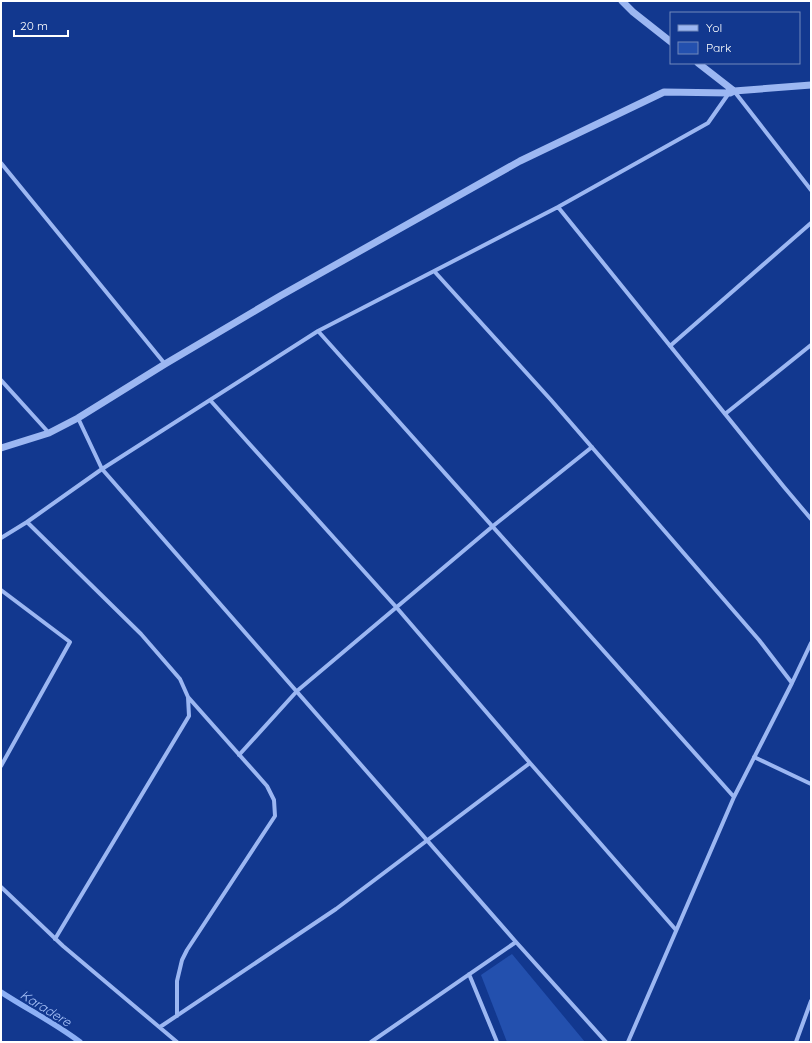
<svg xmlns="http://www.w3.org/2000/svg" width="812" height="1043" font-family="Quicksand,sans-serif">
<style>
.green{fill:#2350ae}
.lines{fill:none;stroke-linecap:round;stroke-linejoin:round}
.stream{stroke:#8db0f5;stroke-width:5.5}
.minor{stroke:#9cb7f2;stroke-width:4}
.tertiary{stroke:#9cb7f2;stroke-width:7}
.labels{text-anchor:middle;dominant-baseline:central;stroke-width:4;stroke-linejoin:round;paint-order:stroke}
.water-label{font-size:13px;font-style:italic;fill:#a7c2f9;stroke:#12388f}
</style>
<rect width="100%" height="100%" fill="#12388f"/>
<path class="green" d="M512,954L585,1042H507L481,975Z"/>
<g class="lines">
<path class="stream" d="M1,992C27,1009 55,1023 80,1042"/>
<path class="minor" d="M734,91L811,190
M1,163L165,364
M558,207L784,487L811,519
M434,271L551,400L759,640L792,683
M318,331L734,797
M670,346L811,223
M1,380L49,433
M210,400L397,608L530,763L676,930
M725,414L811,345
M78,418L102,469L516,942L606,1042
M27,522L141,634L180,679L188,697L189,716L55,939
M1,538L27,522L102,469L318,331L558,207L708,123L729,93
M1,590L70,642L1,766
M239,755L297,691L493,526L592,447
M754,757L811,784
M1,887L63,946L177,1042
M469,974L497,1042
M177,1016V981L182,960L187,950L275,816L274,800L267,786L188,697
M160,1027L336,909L530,763
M371,1042L516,942
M628,1042L734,797L792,683L811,643
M796,1042L811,1001"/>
<path class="tertiary" d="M622,1L633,12L671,42
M698,63L734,91
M1,448L49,433L78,418L165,364L280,296L520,161L664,92L730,93L734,91L811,85"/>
</g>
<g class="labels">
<g class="water-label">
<text transform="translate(46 1008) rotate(32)">Karadere</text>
</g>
</g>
<rect width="812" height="1043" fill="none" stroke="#ffffff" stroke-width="4"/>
<rect x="670" y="12" width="130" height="52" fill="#12388f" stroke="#7188bc"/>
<rect x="678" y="25" width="20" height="6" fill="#9cb7f2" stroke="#7188bc"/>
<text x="706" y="32" font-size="12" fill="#ffffff">Yol</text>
<rect x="678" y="42" width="20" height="12" fill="#2350ae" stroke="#7188bc"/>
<text x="706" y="52" font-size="12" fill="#ffffff">Park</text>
<path d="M14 30v6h54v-6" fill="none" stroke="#ffffff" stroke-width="2"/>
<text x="20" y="30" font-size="12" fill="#ffffff" stroke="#12388f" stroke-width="3" paint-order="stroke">20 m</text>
</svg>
